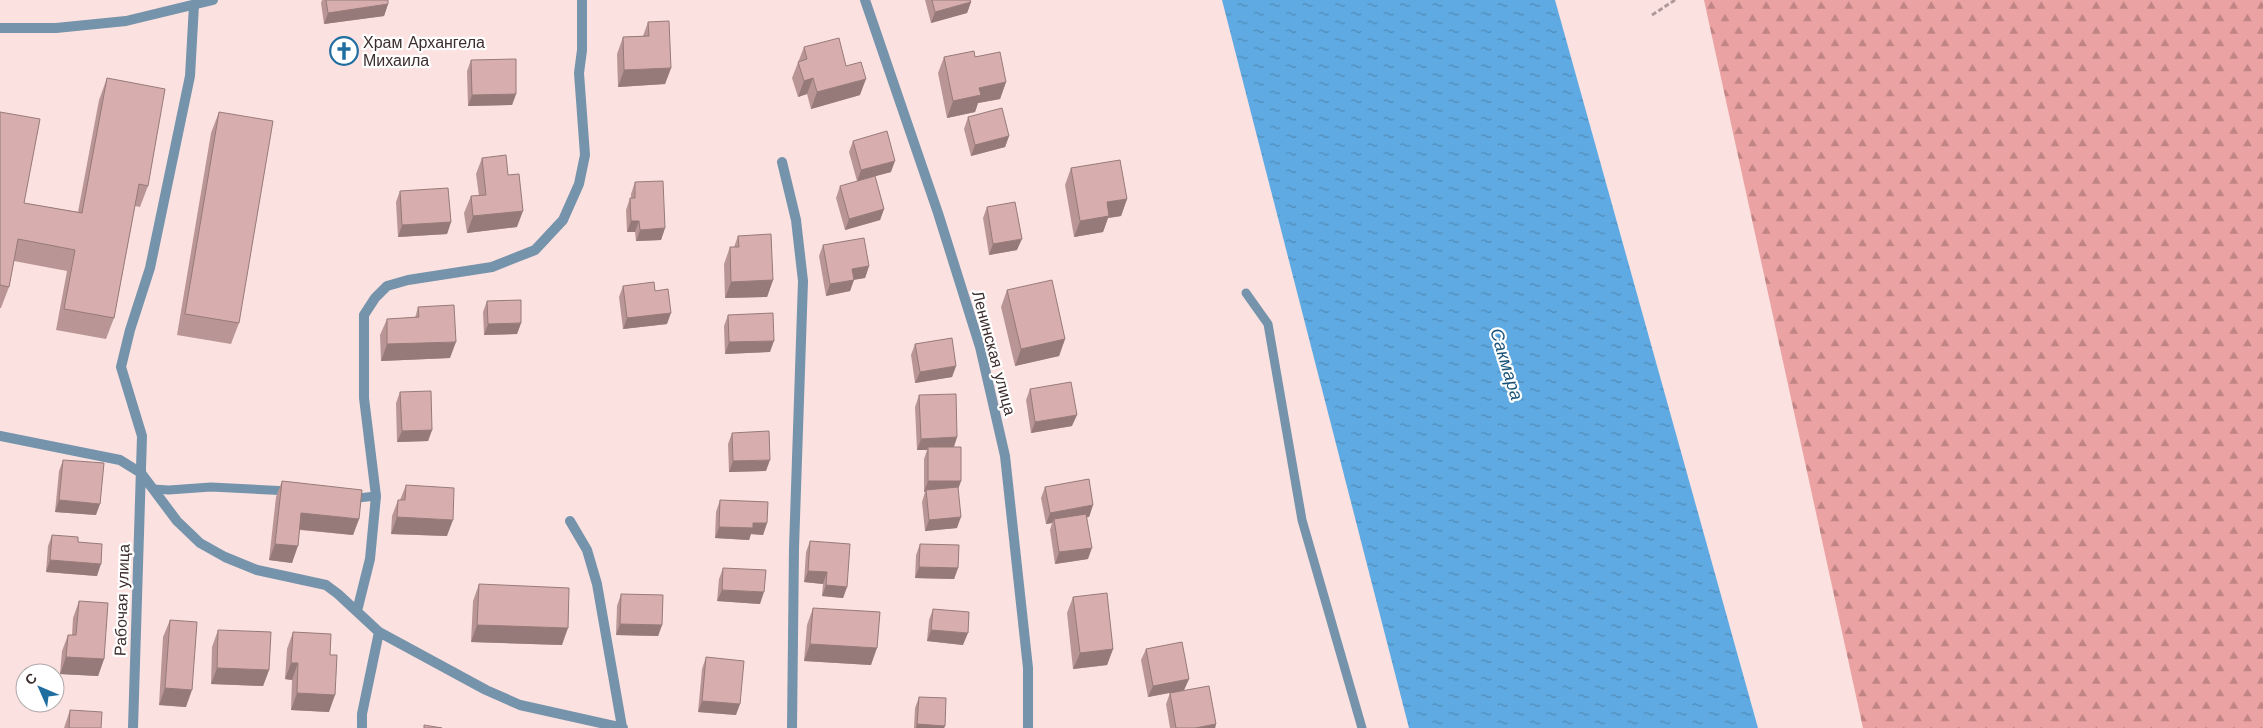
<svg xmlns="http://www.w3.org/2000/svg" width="2263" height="728" font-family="'Work Sans',sans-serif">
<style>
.forest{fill:url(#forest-firs)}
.water{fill:url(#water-ripples)}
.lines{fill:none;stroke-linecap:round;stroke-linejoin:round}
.path{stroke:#af9999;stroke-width:3;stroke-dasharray:5 2.5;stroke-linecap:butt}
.service{stroke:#7593ab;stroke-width:9}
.minor{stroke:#7593ab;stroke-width:10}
.wall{fill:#b99695}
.shaded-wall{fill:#967a79}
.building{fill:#d7aead;stroke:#967a79}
.labels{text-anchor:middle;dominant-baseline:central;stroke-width:4.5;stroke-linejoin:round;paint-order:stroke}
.poi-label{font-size:16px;fill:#3d2d2d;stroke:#fff;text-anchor:start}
.street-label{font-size:16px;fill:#3d2d2d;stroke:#fff}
.water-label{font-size:18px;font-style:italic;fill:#1c5379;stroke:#fff}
</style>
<defs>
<pattern id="forest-firs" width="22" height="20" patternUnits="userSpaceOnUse" patternTransform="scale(1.25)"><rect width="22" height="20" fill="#eba2a2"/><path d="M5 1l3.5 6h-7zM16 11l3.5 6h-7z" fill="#c08484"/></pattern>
<pattern id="water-ripples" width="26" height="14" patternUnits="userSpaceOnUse" patternTransform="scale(1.25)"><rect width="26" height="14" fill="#5faae2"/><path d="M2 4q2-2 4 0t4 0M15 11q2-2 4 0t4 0" fill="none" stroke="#508bb8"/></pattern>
</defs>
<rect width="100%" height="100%" fill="#fbe1e0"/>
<path class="forest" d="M1704,0H2263V728H1863Z"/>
<path class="water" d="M1222,0H1555L1758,728H1409Z"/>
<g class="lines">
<path class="path" d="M1652,15L1675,0"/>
<path class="service" d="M1246,293L1268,324L1302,520L1362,728
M153,489L169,490L211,487L289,491
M349,499L376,496"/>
<path class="minor" d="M865,0L938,213L980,347L1005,456L1028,668V728
M0,28H56L126,21L213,0
M782,162L796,220L803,281L794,548L792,728
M0,436L120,460L141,473L177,521L200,543L225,557L257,570L326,585L338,594L379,632L486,690L520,705L623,728
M570,521L587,550L597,584L622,727
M357,611L370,559L376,496L364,398V315L375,298L387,286L408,280L492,267L535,250L563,220L579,184L585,155L579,73L582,50V0
M133,728L142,436L121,367L130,330L150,268L190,76L194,5
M362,728V714L379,632"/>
</g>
<path class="wall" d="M322,0H388V4L384,16L324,24L321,3Z
M925,0H970L971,2L967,13L931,23Z
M648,22L671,68L665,84L618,87L617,54L623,37L643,36Z
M804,47L846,66L860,95L811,109L807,94L798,97L792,78Z
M944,57H975L1006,82L1000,99L978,103L975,112L947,118L938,73Z
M471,60L516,94L512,105L468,106L467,71Z
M107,78L148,186L140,207L135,206L114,318L106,339L56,330L67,271L14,261L9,287L1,308H0V112L24,203L78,212L99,100Z
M219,112L239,323L231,344L177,335L211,133Z
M968,117L1009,136L1005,147L971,156L964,129Z
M853,141L891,172L857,181L849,152Z
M482,158L508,175L517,227L467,233L464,213L471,196H479L476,174Z
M1071,168L1127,199L1121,216L1108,218L1103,232L1074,237L1065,185Z
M635,182L665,228L661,240L636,241L635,232H627L626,210L630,198H631V194Z
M840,186L884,209L880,220L845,230L836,198Z
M400,191L451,222L447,234L398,237L396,202Z
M987,207L1017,250L989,255L983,218Z
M738,236L773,280L767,297L725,298L724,264L730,247H734Z
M823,245L869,266L865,278L854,279L850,291L826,296L819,256Z
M623,286L655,291L667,324L623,329L619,297Z
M1007,290L1065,339L1059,356L1015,366L1001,307Z
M487,301L521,323L517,334L484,335L483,312Z
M418,307L450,358L381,361L380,335L387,319L415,318Z
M728,315L770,352L725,354L724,326Z
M915,344L956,366L952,377L915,383L911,355Z
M1030,389L1072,426L1031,433L1026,400Z
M400,392L432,430L428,441L397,442L396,403Z
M919,395L957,437L954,447L961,481L958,489L957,528L925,531L922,502L925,492H924V459L927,450H917L915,407Z
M732,433L766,471L729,472L728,444Z
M63,460L96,515L55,512L59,471Z
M282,481L359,519L353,535L300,530L292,563L269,560L276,497Z
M406,485L447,536L391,534L392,516L398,500H400Z
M1045,487L1093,505L1089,517H1087L1088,559L1055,564L1050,530L1052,523L1046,524L1041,498Z
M720,500L767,523L763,535L751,534L749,540L715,538L716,512Z
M52,535L78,542L97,576L46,572L48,546Z
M810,541L847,587L843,598L822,596L823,584L804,582L806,552Z
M920,544L958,568L954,579L915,578L916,555Z
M723,568L760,604L717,601L719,579Z
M479,584L562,645L471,642L473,601Z
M621,594L662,625L658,636L616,635L617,606Z
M1073,597L1113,649L1107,665L1073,669L1067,613Z
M79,601L104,659L98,676L60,674L62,651L68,635H72L73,618Z
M813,608L871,665L804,661L807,625Z
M933,609L963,645L927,641L929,620Z
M170,620L186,707L159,705L163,637Z
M218,630L269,670L263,686L211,684L212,647Z
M293,632L330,655L329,712L291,710L292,680L285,679L287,649Z
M1146,649L1189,679L1184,690L1216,724L1215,728H1170L1166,704L1170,693L1148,697L1141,660Z
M706,657L736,715L698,712L702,669Z
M919,697L945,726L944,728H914L915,708Z
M70,710L101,728H64Z"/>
<path class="shaded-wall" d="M971,2L967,13L931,23L935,12Z
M388,4L384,16L324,24L328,13Z
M671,68L665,84L618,87L624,70Z
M813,78L807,94L798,97L804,81Z
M866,79L860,95L811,109L817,92Z
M1006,82L1000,99L978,103L975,112L947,118L953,101L979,88Z
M516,94L512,105L468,106L472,95Z
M1009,136L1005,147L971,156L975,145Z
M895,161L891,172L857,181L861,170Z
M1127,199L1121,216L1108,218L1103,232L1074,237L1080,221L1107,202Z
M884,209L880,220L845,230L849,219Z
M523,211L517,227L467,233L473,216Z
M631,221H639L635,232H627Z
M451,222L447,234L398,237L402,225Z
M665,228L661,240L636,241L640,230Z
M1022,239L1017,250L989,255L993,244Z
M869,266L865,278L848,281L852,269Z
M773,280L767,297L725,298L731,282Z
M854,280L850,291L826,296L830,284Z
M671,313L667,324L623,329L627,318Z
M521,323L517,334L484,335L488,324Z
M1065,339L1059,356L1015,366L1021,349Z
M774,341L770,352L725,354L729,342Z
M456,342L450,358L381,361L387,344Z
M956,366L952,377L915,383L920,372Z
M1077,415L1072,426L1031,433L1035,422Z
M432,430L428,441L397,442L402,431Z
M957,437L953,449L928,447L927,450H917L921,439Z
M770,460L766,471L729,472L733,461Z
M928,481H961L957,492L926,490L925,492H924Z
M59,500L100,504L96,515L55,512Z
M1093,505L1089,517L1055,523L1054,519L1052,523L1046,524L1050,513Z
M301,513L359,519L353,535L295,529Z
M397,517L453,520L447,536L391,534Z
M961,517L957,528L925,531L929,520Z
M753,523H767L763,535L751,534L749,540L715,538L719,527Z
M275,544L298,546L292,563L269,560Z
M1092,548L1088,559L1055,564L1059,552Z
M50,560L101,564L97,576L46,572Z
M919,567L958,568L954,579L915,578Z
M808,571L827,572L823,584L804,582Z
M826,585L847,587L843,598L822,596Z
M722,590L764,592L760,604L717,601Z
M620,624L662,625L658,636L616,635Z
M477,625L568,628L562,645L471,642Z
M931,630L968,633L963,645L927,641Z
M810,644L877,648L871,665L804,661Z
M1113,649L1107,665L1073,669L1080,653Z
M66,657L104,659L98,676L60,674Z
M291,663H298L292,680L285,679Z
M217,668L269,670L263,686L211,684Z
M1189,679L1184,690L1148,697L1153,686Z
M165,688L192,690L186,707L159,705Z
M297,693L335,695L329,712L291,710Z
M702,701L740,704L736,715L698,712Z
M917,724L945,726L944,728H916Z
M1216,724L1215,728H1195Z"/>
<path class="building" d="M326,0H388V4L328,13Z
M932,0H970L971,2L935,12Z
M669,21L671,68L624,70L623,37L649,36L648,22Z
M839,38L846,66L861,62L866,79L817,92L813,78L804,81L798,62L807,59L804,47Z
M974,51L975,57L1000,52L1006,82L979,88L981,95L953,101L944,57Z
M516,59V94L472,95L471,60Z
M107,78L165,89L148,186L139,184L114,318L64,309L75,250L18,239L9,287L0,285V112L40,119L24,203L82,213Z
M1002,108L1009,136L975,145L968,117Z
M219,112L273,121L239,323L185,314Z
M887,131L895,161L861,170L853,141Z
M506,155L508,175L519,174L523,211L473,216L471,196L486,195L482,158Z
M1120,160L1127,199L1107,202L1109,216L1080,221L1071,168Z
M875,176L884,209L849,219L840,186Z
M663,181L665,228L640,230L639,221H631L630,198H635V182Z
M448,188L451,222L402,225L400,191Z
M1015,202L1022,239L993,244L987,207Z
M771,234L773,280L731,282L730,247H739L738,236Z
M864,238L869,266L852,269L854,280L830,284L823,245Z
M1052,280L1065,339L1021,349L1007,290Z
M654,282L655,291L668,289L671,313L627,318L623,286Z
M521,300V323L488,324L487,301Z
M454,305L456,342L387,344V319L419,317L418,307Z
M773,313L774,341L729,342L728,315Z
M952,338L956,366L920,372L915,344Z
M1071,382L1077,415L1035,422L1030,389Z
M431,391L432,430L402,431L400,392Z
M956,394L957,437L921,439L919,395Z
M769,431L770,460L733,461L732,433Z
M928,447H961V481H928Z
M63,460L104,463L100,504L59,500Z
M1089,479L1093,505L1050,513L1045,487Z
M282,481L362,490L359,519L301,513L298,546L275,544Z
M406,485L454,488L453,520L397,517L398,500H405Z
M958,487L961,517L929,520L926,490Z
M720,500L768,502L767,523H753V528L719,527Z
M1086,514L1092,548L1059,552L1054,519Z
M52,535L78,537V542L102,544L101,564L50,560Z
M810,541L850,544L847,587L826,585L827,572L808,571Z
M920,544L959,545L958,568L919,567Z
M723,568L766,570L764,592L722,590Z
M479,584L569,588L568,628L477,625Z
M1107,593L1113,649L1080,653L1073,597Z
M621,594L663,595L662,625L620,624Z
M79,601L108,603L104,659L66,657L68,635H76Z
M813,608L880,612L877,648L810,644Z
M933,609L969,612L968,633L931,630Z
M170,620L197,622L192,690L165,688Z
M218,630L271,632L269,670L217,668Z
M293,632L331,634L330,655H337L335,695L297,693L298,663H291Z
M1182,642L1189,679L1153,686L1146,649Z
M706,657L744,661L740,704L702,701Z
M1209,686L1216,724L1195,728H1176L1170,693Z
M919,697L946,698L945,726L917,724Z
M70,710L102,712L101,728H69Z
M424,725L442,728H424Z"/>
<defs>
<symbol id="church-ring" viewBox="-11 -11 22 22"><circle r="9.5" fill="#fff" stroke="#206da0" stroke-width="1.5"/><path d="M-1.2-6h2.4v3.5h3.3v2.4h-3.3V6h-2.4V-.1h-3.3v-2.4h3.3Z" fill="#206da0"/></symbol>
</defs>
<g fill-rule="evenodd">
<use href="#church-ring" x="328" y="35" width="32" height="32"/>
</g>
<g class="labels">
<g class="poi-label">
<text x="363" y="42">Храм Архангела<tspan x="363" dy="18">Михаила</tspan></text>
</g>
<g class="street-label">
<text transform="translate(994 353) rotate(75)">Ленинская улица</text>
<text transform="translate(122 600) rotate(-88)">Рабочая улица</text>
</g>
<g class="water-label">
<text transform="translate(1507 364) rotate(73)">Сакмара</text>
</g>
</g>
<g transform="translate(40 688) rotate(315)"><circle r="24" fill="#ffffff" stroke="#b1abab"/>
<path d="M0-4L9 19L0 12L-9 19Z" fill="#206da0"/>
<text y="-8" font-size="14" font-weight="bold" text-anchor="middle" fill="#3d2d2d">С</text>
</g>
</svg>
